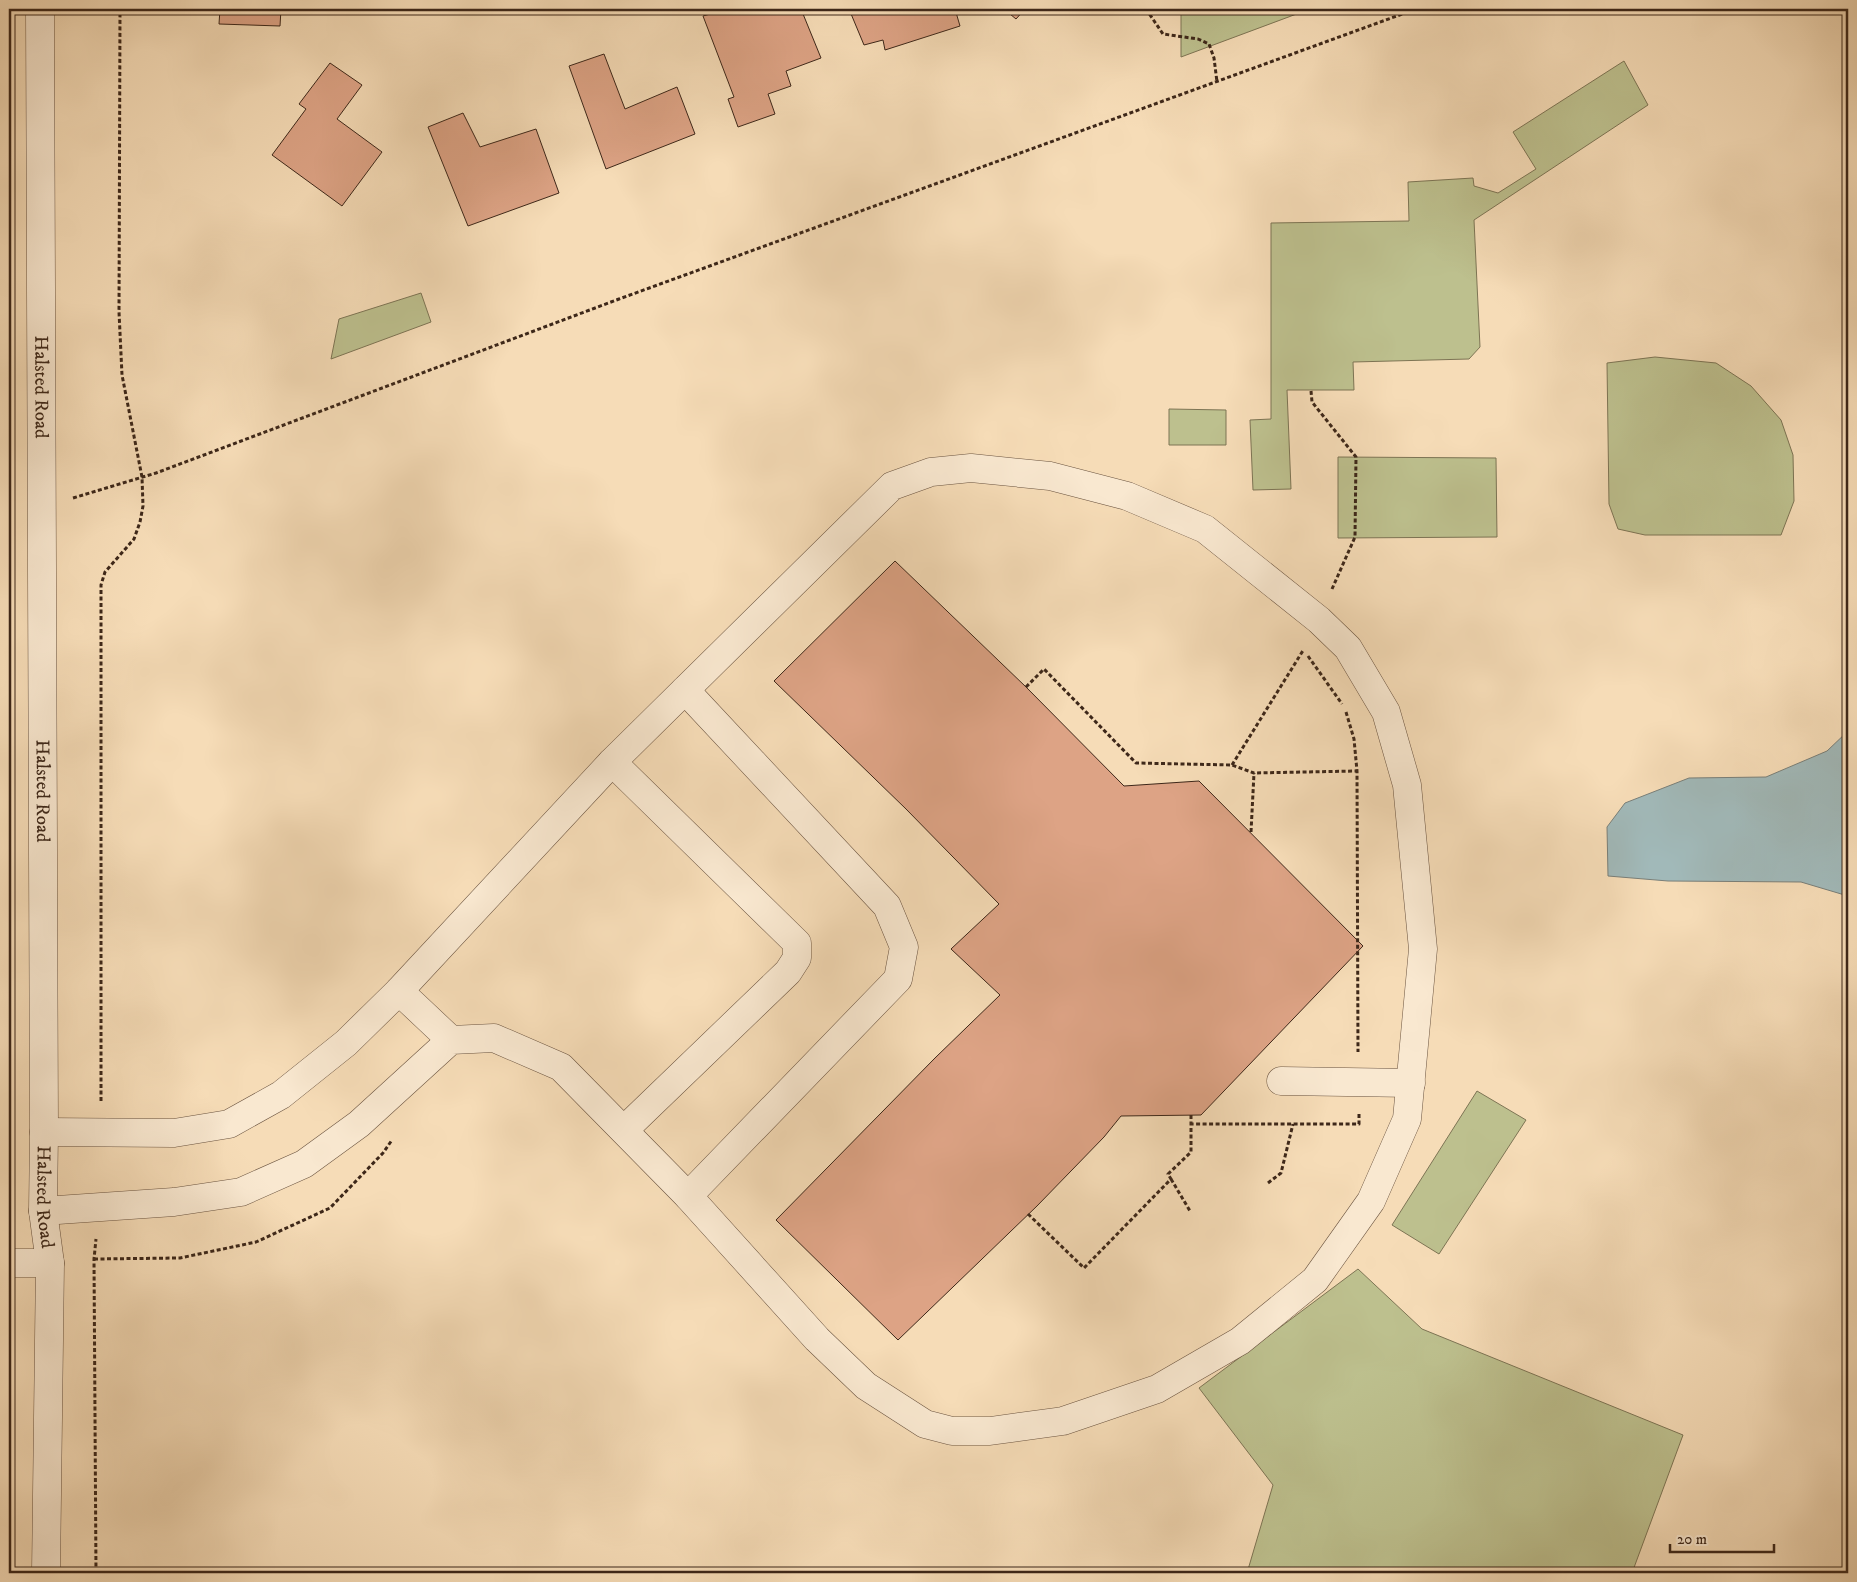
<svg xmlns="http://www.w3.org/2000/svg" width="1857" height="1582" font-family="'IM FELL DW Pica',serif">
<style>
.green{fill:#bdc08e;stroke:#7d7454}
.water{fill:#a1b9b9;stroke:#797f79}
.building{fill:#dda385;stroke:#3d2719}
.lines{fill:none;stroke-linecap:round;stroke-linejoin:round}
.minor-casing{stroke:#6b5440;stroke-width:29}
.path{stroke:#3d2719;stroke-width:3;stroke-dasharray:4 2.5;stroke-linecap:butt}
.minor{stroke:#f9e8d0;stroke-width:28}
.labels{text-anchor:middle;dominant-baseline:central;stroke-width:4;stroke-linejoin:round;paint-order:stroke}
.street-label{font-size:19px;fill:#3d2719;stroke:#f9e8d0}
</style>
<rect width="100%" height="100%" fill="#f6dcb7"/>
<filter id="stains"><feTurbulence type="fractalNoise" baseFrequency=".004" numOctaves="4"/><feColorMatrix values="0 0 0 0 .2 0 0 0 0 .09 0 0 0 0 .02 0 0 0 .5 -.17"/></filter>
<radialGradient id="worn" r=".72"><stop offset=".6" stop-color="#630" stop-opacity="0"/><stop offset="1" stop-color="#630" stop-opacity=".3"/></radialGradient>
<path class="green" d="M1181,9H1310L1181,57Z
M1624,61L1648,105L1474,220L1480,347L1469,359L1353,362L1354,390H1287L1291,489L1253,490L1250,420L1271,419V223L1409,221L1408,182L1473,178L1474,186L1498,193L1536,169L1513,132Z
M421,293L431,322L331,359L339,319Z
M1655,357L1716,363L1751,386L1781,420L1793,455L1794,501L1781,535H1645L1618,529L1609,504L1607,363Z
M1169,409L1226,410V445H1169Z
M1338,457L1496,458L1497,537L1338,538Z
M1477,1091L1526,1120L1439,1254L1392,1225Z
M1358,1269L1422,1329L1683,1435L1632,1573H1247L1273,1485L1199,1388Z"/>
<path class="water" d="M1848,731V896L1801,882L1668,881L1608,876L1607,827L1625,803L1689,778L1766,777L1827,751Z"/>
<path class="building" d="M220,9H281L280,26L219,24Z
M728,9H801L821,58L786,71L791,86L768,94L775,114L738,127L728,99L734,97L703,16Z
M849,9H955L960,26L885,50L883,40L864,45Z
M1004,9H1025L1016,19Z
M604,54L625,109L677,87L695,134L606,169L569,66Z
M330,63L362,85L337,119L382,152L342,206L272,155L306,109L299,104Z
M463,113L480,147L536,129L559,193L468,226L428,127Z
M895,561L1026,687L1124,786L1199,781L1363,946L1201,1115L1121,1116L1104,1137L1037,1206L898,1340L776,1220L935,1058L1000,995L951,949L999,904L906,809L774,681Z"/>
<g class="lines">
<defs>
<g id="minor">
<path id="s1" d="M40,9L44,1132L43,1211L50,1263L46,1573"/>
<path d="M685,690L887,906L904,947L898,979L688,1196"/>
<path d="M612,762L797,943V958L788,972L624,1130"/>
<path d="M399,991L451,1040"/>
<path d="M1281,1081L1411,1083"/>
<path d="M43,1211L174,1202L241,1192L304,1164L359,1124L451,1040L494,1038L561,1067L688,1196L817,1339L866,1386L925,1424L952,1431H990L1063,1421L1157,1389L1240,1341L1315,1280L1371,1201L1407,1119L1423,949L1407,785L1386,712L1348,648L1319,620L1205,529L1127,496L1050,476L971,468L931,472L892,486L612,762L399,991L346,1043L281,1095L229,1124L174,1133L44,1132"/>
<path d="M9,1263H50"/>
</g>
</defs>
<use href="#minor" class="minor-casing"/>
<path class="path" d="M1146,9L1163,34L1198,39L1209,44L1214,58L1217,82
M1311,391L1312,402L1356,457L1355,537L1332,589
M73,498L156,473L619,299L1416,9
M1308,656L1342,704
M1026,687L1044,669L1136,763L1232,765L1254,773L1357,771
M1346,712L1354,739L1357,771L1358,1052
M1232,765L1304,649
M1251,832L1254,773
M101,1101V585L105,572L134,539L140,522L143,506L142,477L122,375L119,312L120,9
M1191,1115V1124
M1171,1179L1190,1211
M1268,1183L1281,1173L1293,1124
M1028,1214L1084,1268L1171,1179L1168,1174L1191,1152V1124H1359V1113
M94,1259L180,1258L256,1242L330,1208L383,1153L392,1140
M96,1573L94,1259L96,1239"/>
<use href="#minor" class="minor"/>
</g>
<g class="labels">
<g class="street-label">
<text stroke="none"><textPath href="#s1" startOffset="378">Halsted Road</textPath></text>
<text stroke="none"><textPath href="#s1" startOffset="782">Halsted Road</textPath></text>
<text stroke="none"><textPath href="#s1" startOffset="1188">Halsted Road</textPath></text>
</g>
</g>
<rect width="1857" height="1582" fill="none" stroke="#f6dcb7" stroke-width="30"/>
<rect x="10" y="10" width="1837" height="1562" fill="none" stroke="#3d2719" stroke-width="2.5"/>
<rect x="15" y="15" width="1827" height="1552" fill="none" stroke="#3d2719"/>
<path d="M1670 1544v8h104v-8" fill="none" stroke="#3d2719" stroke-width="2.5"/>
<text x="1677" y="1544" font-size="15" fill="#3d2719" stroke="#f9e8d0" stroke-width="4" paint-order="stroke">20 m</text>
<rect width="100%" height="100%" filter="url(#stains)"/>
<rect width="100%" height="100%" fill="url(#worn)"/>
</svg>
